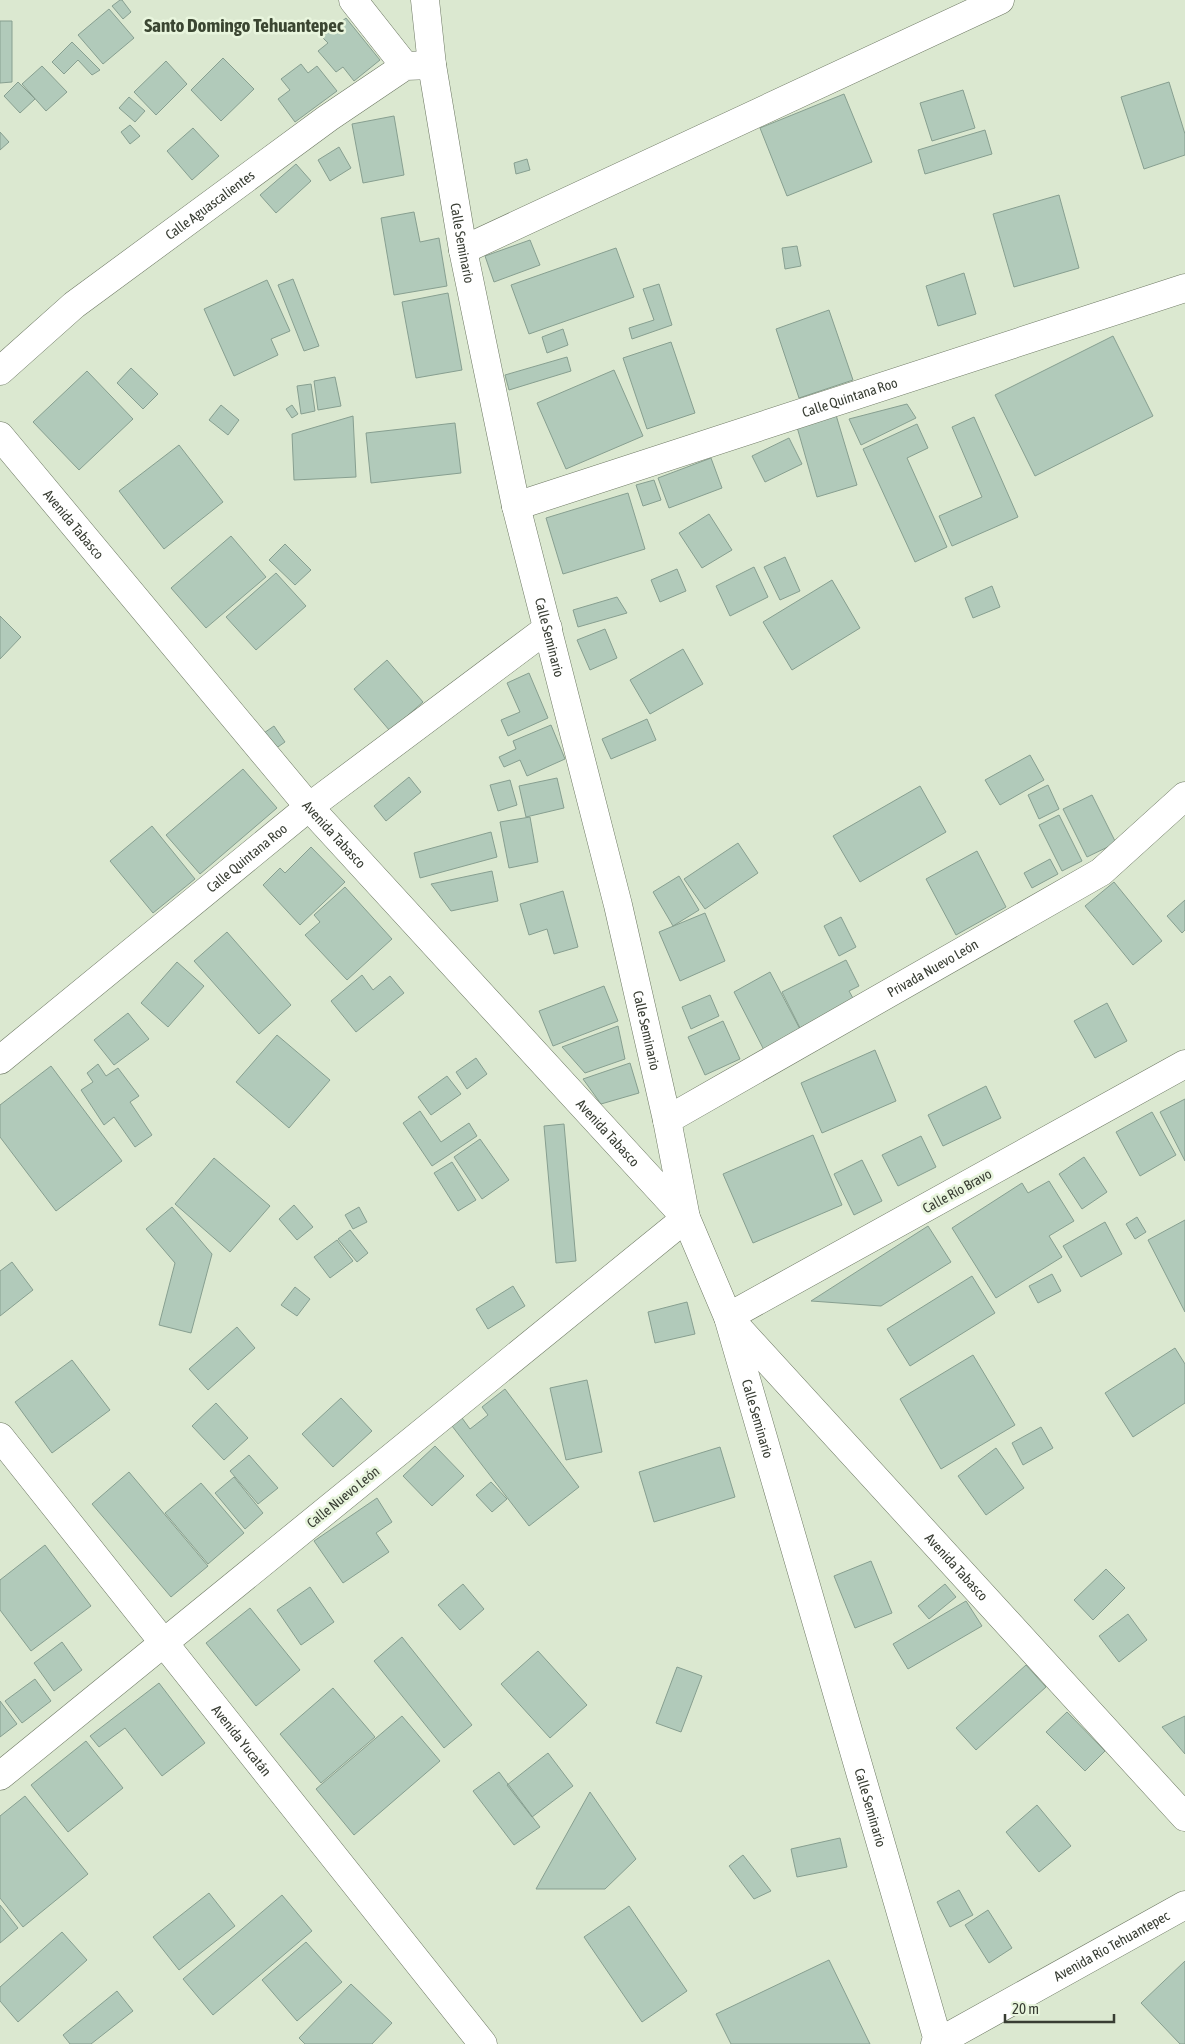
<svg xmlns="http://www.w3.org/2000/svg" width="1185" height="2044" font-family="'Asap Condensed',sans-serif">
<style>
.building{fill:#b1caba;stroke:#879f90}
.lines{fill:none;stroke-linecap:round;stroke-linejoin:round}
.street-casing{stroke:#6d7863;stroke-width:29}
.secondary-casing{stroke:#6d7863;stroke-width:29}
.street{stroke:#fff;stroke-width:28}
.secondary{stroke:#fff;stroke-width:28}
.labels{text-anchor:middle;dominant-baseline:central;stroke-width:5;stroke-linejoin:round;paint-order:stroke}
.street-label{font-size:14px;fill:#383d33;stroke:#e8f5dd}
.district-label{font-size:19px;font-weight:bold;fill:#3b4632;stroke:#e8f5dd}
</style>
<rect width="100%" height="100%" fill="#dbe8d0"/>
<path class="building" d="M120,0H122L131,12L123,19L112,6Z
M109,9L134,38L103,64L78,35Z
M346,18L380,60L354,81L343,67L336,72L318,51L328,43L322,37Z
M0,21H12V82L0,83Z
M72,42L100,70L92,75L78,60L64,74L52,62Z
M223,58L254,89L221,121L191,90Z
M166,61L187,84L156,115L134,92Z
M301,64L308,73L317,66L337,91L295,122L278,99L290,90L281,79Z
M42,66L67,92L46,111L22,84Z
M18,82L35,99L20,113L4,96Z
M1169,82L1185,134V155L1144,169L1121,97Z
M963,90L975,128L932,141L920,103Z
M844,94L872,162L787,196L760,128Z
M129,97L145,111L135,122L119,108Z
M394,116L404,175L363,183L352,124Z
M130,125L140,136L130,144L121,132Z
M193,128L219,156L192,180L167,151Z
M985,130L992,154L925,174L918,150Z
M0,132L9,142L0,150Z
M339,147L351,168L330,181L318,160Z
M527,159L530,170L516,174L514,163Z
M296,164L311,181L276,213L260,195Z
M1059,195L1079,268L1014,287L993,214Z
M414,212L420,242L439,238L447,286L394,295L381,218Z
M530,240L540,265L494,282L485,256Z
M797,246L801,266L785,269L782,248Z
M616,248L634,297L529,334L511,285Z
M964,273L976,314L938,326L926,286Z
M293,279L319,346L304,351L278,285Z
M267,280L290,331L271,339L278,355L234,376L204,309Z
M659,284L672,325L632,339L629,328L654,320L643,289Z
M448,293L462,370L416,378L402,302Z
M829,310L853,380L799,398L776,329Z
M563,329L568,345L547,353L542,337Z
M1113,336L1153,416L1035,476L995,395Z
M671,342L695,413L647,429L623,358Z
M567,357L571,371L509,390L505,375Z
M131,368L158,394L143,409L117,383Z
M614,370L643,436L566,469L537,403Z
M87,371L133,419L79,470L33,422Z
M335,377L341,406L318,410L314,381Z
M311,384L315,411L301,414L297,386Z
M907,404L916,418L861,445L849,419Z
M221,405L239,420L228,435L209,420Z
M292,405L298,414L292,418L286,409Z
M836,415L857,485L817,497L797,427Z
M353,416L356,477L294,480L292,434Z
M974,417L1018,517L952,546L939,516L982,497L952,427Z
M455,423L461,473L371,483L366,433Z
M917,424L928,448L907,458L947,547L915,562L863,449Z
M789,438L802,464L765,482L752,456Z
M179,445L223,502L164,549L119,491Z
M711,458L722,488L669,508L658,478Z
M654,480L661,500L643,506L636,485Z
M628,493L645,549L563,574L546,518Z
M709,514L732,550L702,568L679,533Z
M231,536L266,577L206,628L171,588Z
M285,544L311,570L295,585L269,560Z
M785,557L800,591L780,600L764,567Z
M754,567L768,597L730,616L716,586Z
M677,569L686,591L660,602L651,580Z
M276,573L306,606L256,650L226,617Z
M832,580L860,628L792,670L763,622Z
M992,586L1000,607L973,618L965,598Z
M617,597L627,613L578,627L573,610Z
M0,616L21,637L0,659Z
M605,629L617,658L590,670L577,640Z
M683,649L703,684L650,714L630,680Z
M387,660L423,702L390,731L354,689Z
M529,673L548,718L508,736L501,720L520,712L507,683Z
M647,719L656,740L611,759L602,739Z
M551,725L565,759L527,776L520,760L504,767L499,757L516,749L513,741Z
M274,726L285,742L272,751L261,735Z
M1030,755L1044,780L1000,805L985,780Z
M243,769L277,808L200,874L166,835Z
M409,777L421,792L386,821L374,806Z
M557,778L564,808L526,817L519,786Z
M510,780L517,805L498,811L490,785Z
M1048,785L1059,809L1039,819L1028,795Z
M920,786L946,832L860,882L833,836Z
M1092,795L1116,843L1087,857L1063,809Z
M1059,815L1082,861L1062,871L1039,825Z
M530,817L538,862L509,868L500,822Z
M152,826L195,879L153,913L110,861Z
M491,832L497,857L420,878L414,853Z
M738,843L758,873L705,909L684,879Z
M311,847L345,882L300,925L263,885L280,868L285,873Z
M977,851L1006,907L956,935L926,879Z
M1050,859L1058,874L1032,888L1024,873Z
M492,871L498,901L451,911L431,884Z
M679,876L699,910L673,926L653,892Z
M1114,882L1162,941L1133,965L1085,906Z
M345,887L392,939L347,980L305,935L320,922L314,915Z
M563,891L578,947L554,954L547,929L529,935L520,904Z
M1185,900V930L1182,933L1167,916Z
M705,913L725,961L680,981L659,932Z
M841,917L856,947L839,956L824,926Z
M227,932L291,1005L259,1034L194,961Z
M846,960L859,986L849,991L854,1000L800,1028L782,992Z
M177,962L204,986L168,1027L141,1003Z
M770,972L801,1031L764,1050L734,992Z
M362,975L373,990L390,976L404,993L356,1032L331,1001Z
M604,986L618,1021L553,1046L539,1011Z
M710,995L719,1016L691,1029L682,1007Z
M1107,1003L1127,1041L1095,1058L1074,1021Z
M128,1013L149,1039L114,1065L94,1040Z
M723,1021L740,1059L705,1075L688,1037Z
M618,1026L625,1059L585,1073L562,1047Z
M277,1035L330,1080L289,1128L236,1082Z
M875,1050L896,1101L822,1133L801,1083Z
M476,1058L487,1074L467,1089L456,1072Z
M630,1063L639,1093L601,1104L583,1079Z
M98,1064L106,1076L118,1068L139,1096L130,1102L152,1135L135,1147L114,1117L104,1125L81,1090L93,1082L87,1073Z
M51,1066L122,1161L56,1211L0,1137V1105Z
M447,1076L461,1094L431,1115L418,1097Z
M986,1086L1001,1118L943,1146L928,1115Z
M1185,1099V1161L1160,1112Z
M420,1111L441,1142L469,1123L477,1136L432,1166L403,1123Z
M1152,1112L1176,1155L1140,1176L1116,1132Z
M564,1124L576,1261L556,1263L544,1126Z
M813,1135L842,1205L753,1243L723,1174Z
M921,1136L936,1167L898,1186L882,1155Z
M480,1139L509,1180L482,1199L454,1157Z
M1084,1157L1107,1192L1082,1209L1059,1174Z
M214,1158L270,1206L230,1252L175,1204Z
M862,1160L882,1201L854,1215L834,1174Z
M452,1162L476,1200L458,1211L434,1173Z
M1049,1181L1074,1221L1049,1236L1062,1257L996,1298L952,1228L1022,1183L1028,1193Z
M294,1205L313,1227L297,1240L279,1219Z
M172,1207L212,1254L191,1333L159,1325L175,1263L146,1229Z
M359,1207L367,1222L353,1229L345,1215Z
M1137,1217L1146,1232L1135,1239L1126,1224Z
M1185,1220V1312L1148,1240Z
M1105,1222L1122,1254L1081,1277L1063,1246Z
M928,1226L951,1262L881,1306L811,1301Z
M350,1230L368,1253L357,1262L338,1239Z
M337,1240L353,1261L330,1278L314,1257Z
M12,1262L33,1290L0,1316V1271Z
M1052,1274L1061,1291L1038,1303L1029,1286Z
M972,1276L995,1313L910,1366L887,1329Z
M513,1286L525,1306L488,1329L476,1309Z
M295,1287L310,1299L297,1316L281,1305Z
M687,1302L695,1334L655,1343L648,1312Z
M237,1327L255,1348L208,1390L189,1369Z
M1175,1348L1185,1364V1403L1133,1437L1105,1393Z
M973,1355L1015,1425L941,1469L900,1399Z
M72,1360L110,1410L52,1453L15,1402Z
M587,1380L602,1452L566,1460L550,1388Z
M505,1389L579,1487L529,1526L452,1426L462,1418L470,1429L488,1415L482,1407Z
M341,1398L372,1431L333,1467L302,1434Z
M216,1403L248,1438L224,1460L192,1426Z
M1041,1427L1053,1448L1023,1465L1012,1443Z
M435,1446L464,1476L432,1506L403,1476Z
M720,1447L735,1497L654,1522L639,1472Z
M996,1448L1024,1488L986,1515L958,1476Z
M249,1455L278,1488L258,1504L230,1471Z
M129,1472L208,1566L171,1597L92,1504Z
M234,1477L263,1513L245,1529L215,1493Z
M491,1482L507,1499L492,1512L476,1495Z
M201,1483L244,1533L208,1564L165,1513Z
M377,1498L392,1522L376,1533L389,1552L343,1583L314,1541Z
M45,1545L91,1606L31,1651L0,1610V1580Z
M871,1561L892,1613L855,1628L834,1576Z
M1106,1569L1125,1588L1093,1620L1074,1600Z
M463,1584L484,1609L460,1630L438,1605Z
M945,1584L956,1597L929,1619L918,1606Z
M310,1587L334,1622L301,1645L277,1610Z
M966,1601L982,1626L908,1669L893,1644Z
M250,1608L300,1670L256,1706L206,1643Z
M1128,1614L1147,1640L1119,1662L1099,1636Z
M402,1637L472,1725L444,1748L374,1661Z
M62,1642L82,1670L54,1691L34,1663Z
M538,1651L587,1705L550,1738L501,1684Z
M1026,1665L1046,1687L976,1750L956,1728Z
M677,1667L702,1676L681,1732L656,1723Z
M35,1679L51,1701L22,1723L5,1701Z
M159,1683L205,1743L162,1776L125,1728L99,1747L90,1736Z
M333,1688L375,1737L321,1783L280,1734Z
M0,1701L17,1724L0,1737Z
M1067,1712L1105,1751L1085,1771L1046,1732Z
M402,1716L440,1761L354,1835L316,1789Z
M1185,1716V1754L1162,1727Z
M86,1741L123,1788L68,1832L31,1785Z
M548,1753L573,1786L532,1817L507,1785Z
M499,1772L540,1827L514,1845L473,1791Z
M590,1792L636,1859L605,1889H536Z
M25,1796L88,1874L23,1927L0,1898V1816Z
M1037,1805L1071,1846L1039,1872L1006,1832Z
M840,1838L847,1867L797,1877L791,1849Z
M743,1855L771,1891L754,1899L729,1866Z
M959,1890L973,1915L950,1927L937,1902Z
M209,1893L235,1926L179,1970L153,1937Z
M282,1895L312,1931L213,2015L183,1979Z
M0,1905L18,1928L0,1943Z
M629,1906L687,1991L642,2022L584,1937Z
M988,1910L1012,1948L989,1963L965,1925Z
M62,1932L87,1960L18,2022L0,2001V1987Z
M306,1942L342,1982L297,2021L262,1980Z
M829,1960L870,2044H731L716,2014Z
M1185,1961V2044H1180L1141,2003Z
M351,1984L392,2023L372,2044H305L299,2038Z
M117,1991L133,2011L91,2044H70L63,2035Z"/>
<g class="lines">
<defs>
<g id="street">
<path d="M353,0L405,66"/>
<path d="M463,250L1000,0"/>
<path id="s1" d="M0,371L74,305L328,118L405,66L432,65"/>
<path id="s2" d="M0,436L309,807L686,1218L0,1776"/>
<path id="s3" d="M516,506L1185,288"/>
<path id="s4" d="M0,1060L309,807L548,628"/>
<path id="s5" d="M1185,1064L728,1317L1185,1817"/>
<path id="s6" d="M667,1120L1101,872L1185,796"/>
<path id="s7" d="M0,1437L483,2044"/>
<path id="s8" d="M935,2044L1185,1905"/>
</g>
<g id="secondary">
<path id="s9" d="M425,0L432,65L463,250L516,506L618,905L667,1120L686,1218L728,1317L939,2044"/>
</g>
</defs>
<use href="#street" class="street-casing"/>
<use href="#secondary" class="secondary-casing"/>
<use href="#street" class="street"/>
<use href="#secondary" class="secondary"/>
</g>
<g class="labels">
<g class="street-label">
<text stroke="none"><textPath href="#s1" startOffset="268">Calle Aguascalientes</textPath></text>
<text stroke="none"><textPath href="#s9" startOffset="246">Calle Seminario</textPath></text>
<text stroke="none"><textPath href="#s3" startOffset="351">Calle Quintana Roo</textPath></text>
<text stroke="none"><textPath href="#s2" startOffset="115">Avenida Tabasco</textPath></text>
<text stroke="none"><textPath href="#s9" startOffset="650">Calle Seminario</textPath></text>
<text stroke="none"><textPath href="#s2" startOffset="520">Avenida Tabasco</textPath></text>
<text stroke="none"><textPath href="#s4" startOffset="319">Calle Quintana Roo</textPath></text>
<text stroke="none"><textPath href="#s6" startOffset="306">Privada Nuevo León</textPath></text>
<text stroke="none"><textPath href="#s9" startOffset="1055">Calle Seminario</textPath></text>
<text stroke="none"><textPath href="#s2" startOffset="925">Avenida Tabasco</textPath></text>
<text transform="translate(957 1191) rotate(-29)">Calle Río Bravo</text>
<text stroke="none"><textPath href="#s9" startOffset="1460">Calle Seminario</textPath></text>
<text transform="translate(343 1497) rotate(-39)">Calle Nuevo León</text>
<text stroke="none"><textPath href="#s5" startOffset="861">Avenida Tabasco</textPath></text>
<text stroke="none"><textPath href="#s7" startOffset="388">Avenida Yucatán</textPath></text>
<text stroke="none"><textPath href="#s9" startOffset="1865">Calle Seminario</textPath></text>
<text stroke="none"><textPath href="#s8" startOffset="202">Avenida Río Tehuantepec</textPath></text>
</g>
<g class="district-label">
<text x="244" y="25">Santo Domingo Tehuantepec</text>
</g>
</g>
<path d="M1005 2014v8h109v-8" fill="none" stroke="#383d33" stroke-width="2.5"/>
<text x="1012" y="2014" font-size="15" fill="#383d33" stroke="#e8f5dd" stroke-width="4" paint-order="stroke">20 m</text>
</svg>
